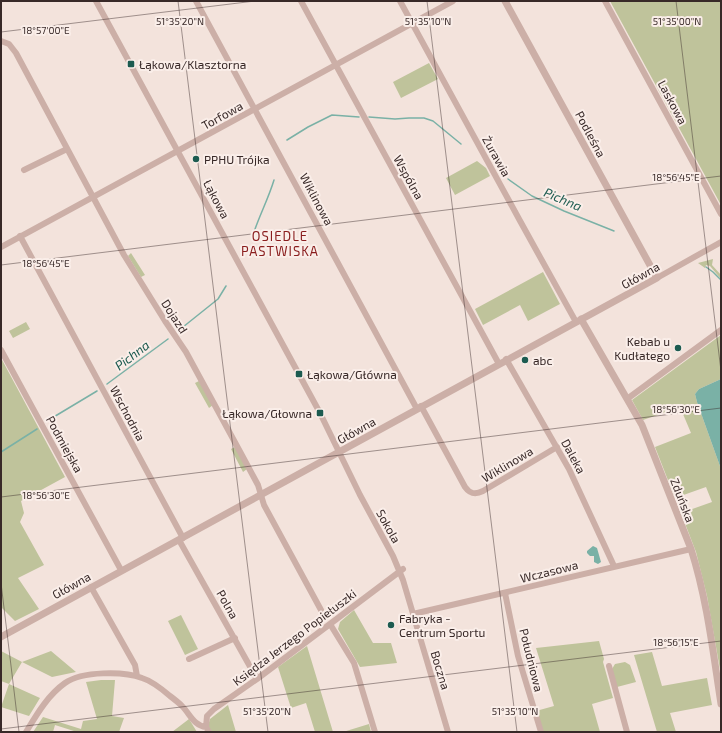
<svg xmlns="http://www.w3.org/2000/svg" width="722" height="733" font-family="'Exo 2',sans-serif">
<style>
.green{fill:#bfc39b}
.water{fill:#7ab1a6}
.lines{fill:none;stroke-linecap:round;stroke-linejoin:round}
.stream{stroke:#7ab1a6;stroke-width:1.5}
.minor{stroke:#ccafa7;stroke-width:6}
.tertiary{stroke:#ccafa7;stroke-width:7}
.ticks{fill:none;stroke:#382928;stroke-width:1;stroke-opacity:0.45}
.poi-dot{fill:#1c5b50;stroke:#faeee9;stroke-width:1.5}
.labels{text-anchor:middle;dominant-baseline:central;stroke-width:4;stroke-linejoin:round;paint-order:stroke}
.poi-label{font-size:12px;fill:#382928;stroke:#faeee9;text-anchor:start}
.street-label{font-size:12px;fill:#382928;stroke:#faeee9}
.water-label{font-size:13px;font-style:italic;fill:#1c5b50;stroke:#faeee9}
.neighbourhood-label{font-size:13px;letter-spacing:1px;fill:#8a1e1e;stroke:#faeee9}
.ticks-label{font-size:10px;text-anchor:middle;fill:#382928;stroke:#faeee9;stroke-width:4;stroke-linejoin:round;paint-order:stroke}
</style>
<rect width="100%" height="100%" fill="#f3e3dc"/>
<path class="green" d="M610,1H721V205Z
M429,63L438,79L401,98L393,82Z
M477,161L486,168L490,176L455,195L446,178Z
M131,253L145,275L141,277L128,256Z
M713,259L712,265L721,275V279L710,266L706,265L705,268L698,263Z
M543,272L560,304L528,321L520,305L483,325L475,309Z
M26,322L30,329L13,338L9,331Z
M721,335V379L699,389L695,394L697,402L721,469V675L707,596L696,552L681,513L712,502L706,487L675,498L655,447L691,433L680,407L643,420L632,400Z
M1,358L65,477L21,501L24,513L20,522L44,565L18,578L39,609L15,621L1,607Z
M199,381L213,405L209,408L195,383Z
M235,447L247,469L243,472L231,449Z
M354,610L373,643H391L397,663L360,667L338,629L340,622Z
M181,615L198,649L185,655L168,621Z
M599,641L604,659L603,662L613,698L592,704L600,732H543L536,711L554,706L536,648Z
M307,646L333,732H315L306,703L291,708L278,667Z
M1,651L22,662L51,651L76,672L52,677L22,662L9,684L40,698L29,716L1,707L9,684L1,681Z
M652,652L662,686L707,678L712,705L670,713L676,732H657L634,655Z
M625,662L630,665L636,682L617,687L612,669L615,664Z
M101,680H115L112,716L124,718L119,732H77L55,725L53,732H33L43,717L81,729L83,721L97,719L86,682Z
M228,705L236,732H212L208,726L210,719Z
M189,719L197,732H172Z
M369,724L371,732H343Z"/>
<path class="water" d="M721,379V469L697,402L695,394L699,389Z
M593,546L597,548L601,562L598,564L594,562V556H590L587,553V551Z"/>
<g class="lines">
<path class="stream" d="M369,117L395,119L409,118H424L433,121L461,144
M287,140L308,127L332,115L359,117
M508,179L532,196L564,211L614,231
M252,238C258,218 268,200 274,180
M706,267L713,272L721,280
M183,327L218,299L226,286
M107,384L168,339
M47,421L97,391
M1,452L37,429"/>
<path class="minor" d="M96,1L320,413L360,495L393,556L403,580L448,732
M196,1L417,409
M301,1L499,364
M400,1L519,219L576,322
M605,1L721,214
M1,41L9,44L16,53L124,255L165,321L186,352L244,459L258,485L264,505L321,610
M24,170L67,149
M20,236L183,538
M1,247L453,1
M657,278L721,242
M1,350L121,570
M506,359L569,469L614,566
M627,399L721,330
M421,406L465,487C470,494 475,495 483,491L557,447
M179,540L257,679
M91,587L135,665L137,676
M505,593L518,656L541,732
M413,614L691,549
M330,624L354,663L375,732
M189,659L235,638
M609,666L627,732
M206,727L207,716L214,709L257,679L403,569
M26,732C37,714 48,695 65,683C82,671 124,671 142,678C152,681 163,690 170,696C174,699 178,702 182,706C190,714 194,726 206,727L209,732"/>
<path class="tertiary" d="M581,319L642,425L691,549C707,599 713,652 721,704
M1,637L657,278L505,1"/>
</g>
<path class="ticks" d="M178,1L268,732M427,1L517,732M676,1L721,371M1,32L255,1M1,265L721,176M1,497L721,408M1,583L19,732M1,729L721,641"/>
<g class="poi-dot">
<rect x="127" y="60" width="8" height="8" rx="2"/>
<circle cx="196" cy="159" r="4"/>
<circle cx="678" cy="348" r="4"/>
<circle cx="525" cy="360" r="4"/>
<rect x="295" y="370" width="8" height="8" rx="2"/>
<rect x="316" y="409" width="8" height="8" rx="2"/>
<circle cx="391" cy="625" r="4"/>
</g>
<g class="labels">
<g class="poi-label">
<text x="139" y="64">Łąkowa/Klasztorna</text>
<text x="204" y="159">PPHU Trójka</text>
<text x="670" y="341" text-anchor="end">Kebab u<tspan x="670" dy="14">Kudłatego</tspan></text>
<text x="533" y="360">abc</text>
<text x="307" y="374">Łąkowa/Główna</text>
<text x="312" y="413" text-anchor="end">Łąkowa/Głowna</text>
<text x="399" y="618">Fabryka -<tspan x="399" dy="14">Centrum Sportu</tspan></text>
</g>
<g class="street-label">
<text transform="translate(673 102) rotate(62)">Laskowa</text>
<text transform="translate(222 115) rotate(-29)">Torfowa</text>
<text transform="translate(591 134) rotate(62)">Podleśna</text>
<text transform="translate(497 156) rotate(61)">Żurawia</text>
<text transform="translate(409 177) rotate(61)">Wspólna</text>
<text transform="translate(217 199) rotate(62)">Łąkowa</text>
<text transform="translate(317 199) rotate(62)">Wiklinowa</text>
<text transform="translate(640 275) rotate(-29)">Główna</text>
<text transform="translate(175 316) rotate(57)">Dojazd</text>
<text transform="translate(128 413) rotate(62)">Wschodnia</text>
<text transform="translate(356 430) rotate(-29)">Główna</text>
<text transform="translate(65 444) rotate(61)">Podmiejska</text>
<text transform="translate(574 456) rotate(62)">Daleka</text>
<text transform="translate(507 464) rotate(-31)">Wiklinowa</text>
<text transform="translate(683 500) rotate(69)">Zduńska</text>
<text transform="translate(389 526) rotate(61)">Sokola</text>
<text transform="translate(549 571) rotate(-14)">Wczasowa</text>
<text transform="translate(71 585) rotate(-29)">Główna</text>
<text transform="translate(228 604) rotate(60)">Polna</text>
<text transform="translate(294 637) rotate(-37)">Księdza Jerzego Popiełuszki</text>
<text transform="translate(532 660) rotate(76)">Południowa</text>
<text transform="translate(441 670) rotate(73)">Boczna</text>
</g>
<g class="water-label">
<text transform="translate(563 199) rotate(23)">Pichna</text>
<text transform="translate(132 355) rotate(-37)">Pichna</text>
</g>
<g class="neighbourhood-label">
<text x="280" y="236">OSIEDLE<tspan x="280" dy="15">PASTWISKA</tspan></text>
</g>
</g>
<g class="ticks-label">
<text x="180" y="25">51°35'20"N</text>
<text x="428" y="25">51°35'10"N</text>
<text x="677" y="25">51°35'00"N</text>
<text x="46" y="34">18°57'00"E</text>
<text x="676" y="181">18°56'45"E</text>
<text x="46" y="267">18°56'45"E</text>
<text x="676" y="413">18°56'30"E</text>
<text x="46" y="499">18°56'30"E</text>
<text x="676" y="646">18°56'15"E</text>
<text x="267" y="715">51°35'20"N</text>
<text x="515" y="715">51°35'10"N</text>
</g>
<rect width="722" height="733" fill="none" stroke="#382928" stroke-width="4"/>
</svg>
